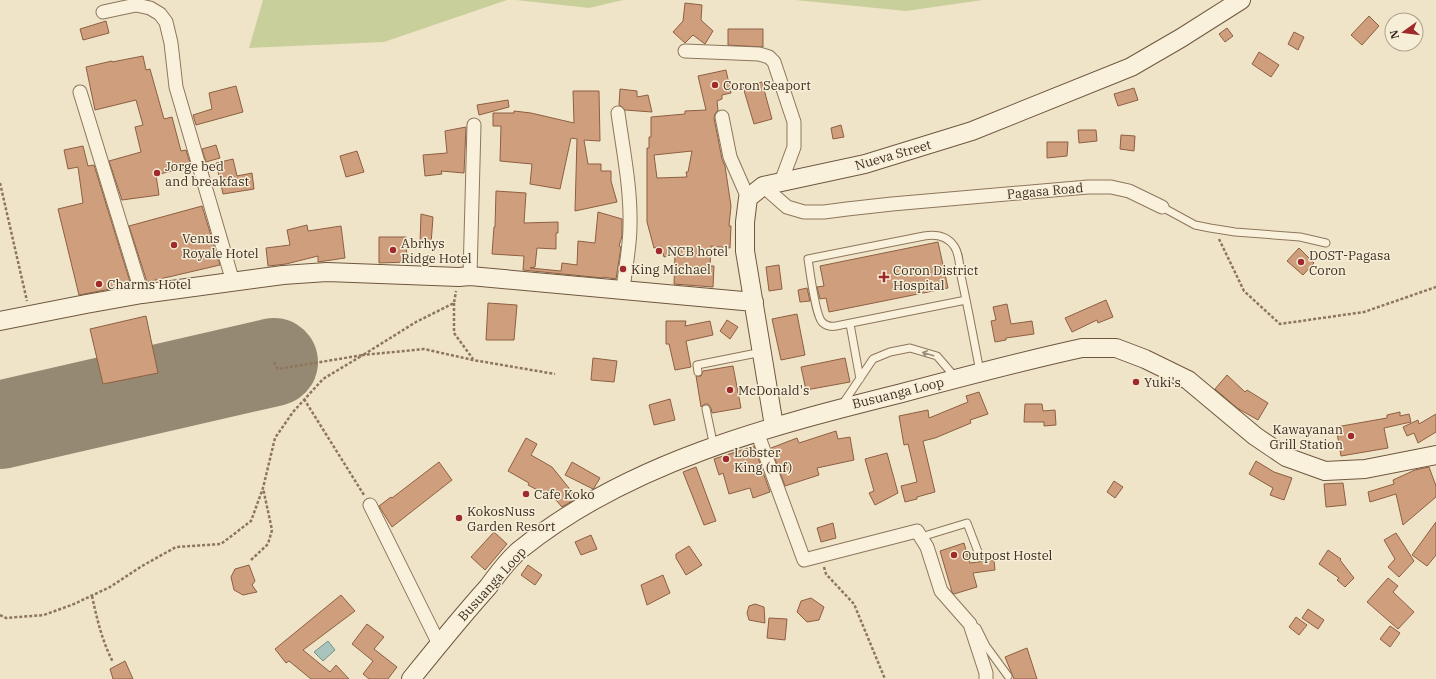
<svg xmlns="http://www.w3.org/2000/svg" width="1436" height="679" font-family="'IBM Plex Serif',serif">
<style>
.green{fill:#c9cf9b}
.water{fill:#a9c4bc;stroke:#6f938a}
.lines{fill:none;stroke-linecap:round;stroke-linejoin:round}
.runway{stroke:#968974;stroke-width:88}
.building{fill:#cf9f7d;stroke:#8d5f41;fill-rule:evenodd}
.lane-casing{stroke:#8d765c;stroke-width:9}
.street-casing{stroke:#8d765c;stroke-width:15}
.secondary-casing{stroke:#6f573f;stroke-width:20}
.path{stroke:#8d765c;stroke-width:2.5;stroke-dasharray:3 2;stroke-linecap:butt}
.lane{stroke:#faf1dc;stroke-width:7}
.street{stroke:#faf1dc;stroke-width:13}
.secondary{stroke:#faf1dc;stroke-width:18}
.oneway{stroke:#9c907e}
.poi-dot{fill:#9e2a2b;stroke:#f7eed8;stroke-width:1.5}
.labels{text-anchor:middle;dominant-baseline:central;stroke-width:3;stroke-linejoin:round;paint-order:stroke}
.poi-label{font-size:13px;fill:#3d2e20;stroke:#f7eed8;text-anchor:start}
.street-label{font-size:13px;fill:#3d2e20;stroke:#f7eed8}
</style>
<rect width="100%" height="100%" fill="#f0e4c8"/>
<path class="green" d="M263,0H507L384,42L249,48Z
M516,0H623L589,8Z
M795,0H983L906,11Z"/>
<path class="water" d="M328,641L335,650L323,661L314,652Z"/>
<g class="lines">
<path class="runway" d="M0,425L274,362"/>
</g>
<path class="building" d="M685,3L702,5L701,20L713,31L705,44L693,35L685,43L673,32L683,21Z
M1369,16L1379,26L1362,45L1351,35Z
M106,21L109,33L83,40L80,29Z
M1227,28L1233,36L1225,42L1219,34Z
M728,29H763V47L728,45Z
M1294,32L1304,37L1298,50L1288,44Z
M1259,52L1279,65L1271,77L1252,64Z
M143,56L146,70L150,69L164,119L172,117L181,151L186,150L191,166L156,175L159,195L122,200L109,161L141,152L135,127L143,125L136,100L95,110L86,67L112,61V62Z
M726,70L731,93L722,95V99L717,101L718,110L715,114L714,118L722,159L725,166L731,206L729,226H731L730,248L711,246L710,266H714L713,287L674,284L675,254L664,257L661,246L654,248L647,222V148H649V137H651V117L685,114V111L706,110L698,76ZM692,151L688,172H686L687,177L657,178L654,155Z
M762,82L772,119L754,124L743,87Z
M236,86L243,112L196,125L193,115L212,109L209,93Z
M1134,88L1138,100L1118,106L1114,94Z
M620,89L637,91V97L648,95L652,112L625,110L621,106L619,105Z
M573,91H599L600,141L584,140L588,164H601V171H611V181L617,202L575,211L577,139L571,138L560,189L530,184L532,164L500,161L501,126H493V113H514V111L531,113L574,123Z
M508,100L509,107L479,115L477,105Z
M841,125L844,137L833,139L831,128Z
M466,127L464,173L441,171L442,174L425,176L423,155L447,153L445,131Z
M1078,130H1096L1097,141L1079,143Z
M1121,135L1135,136L1134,151L1120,149Z
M1047,142H1068L1067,156L1047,158Z
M216,145L220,158L206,162L202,149Z
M83,146L88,166L94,165L131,285L79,295L58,209L83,203L78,167L68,169L64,150Z
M357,151L364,172L346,177L340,156Z
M233,159L237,176L252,173L254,189L223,194L216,163Z
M496,191L526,193L524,223L558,222V233H556V249L537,248L535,267L530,268L561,271L562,263L577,265L578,241L595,243L598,212L622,219V236L619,246L621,247L616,279L603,277V278L523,270L524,256L492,254L494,227H495Z
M202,206L220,265L147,282L129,226Z
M421,214L433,217L431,244H420Z
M307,225L308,231L341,226L345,258L318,262V256L286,264L268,266L266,248L290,245L287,230Z
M379,237H406L407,262L379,263Z
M938,242L948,288L829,312L826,298L820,299L817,287L824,286L820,266Z
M1299,248L1314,263L1303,275L1287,261Z
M779,265L782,289L769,291L766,267Z
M807,288L810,301L800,302L798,290Z
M1106,300L1113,317L1098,323L1097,320L1072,332L1065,318Z
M488,303L517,305L514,340H486Z
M1007,304L1011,324L1032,321L1034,334L1006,338V340L995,342L991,321L996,320L993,307Z
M797,314L805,355L781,360L772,319Z
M146,316L158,373L103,384L90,329Z
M727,320L738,327L730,339L720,331Z
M666,321H686L685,326L710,321L713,335L686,341L691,367L675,370L669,344H666Z
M593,358L617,361L614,382L591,380Z
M845,358L850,382L806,390L801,367Z
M733,366L741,408L712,413L711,408L708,404H705L701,407L696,376H701L703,371Z
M1227,375L1245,392L1247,390L1268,403L1258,420L1237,408L1215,389Z
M979,392L988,414L970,420L971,423L935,438L923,441L935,492L917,497V499L905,502L901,486L917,482L908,444L904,445L899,416L928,410L929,418L968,402L966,396Z
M670,399L675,420L654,425L649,405Z
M1025,404H1042L1043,411L1055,410L1056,425L1044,426V422H1024Z
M1400,412V416L1409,414L1411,422L1384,428L1388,448L1341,456L1336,427L1387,418V415Z
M1436,414V432L1418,443L1414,433L1407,436L1403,427L1418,420L1419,424Z
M836,431L838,439L850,437L854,460L817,468L819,475L785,486L771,448L797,438L799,443Z
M526,438L537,444L531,455L552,467L577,498L562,507L556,500L528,485L529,483L508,471Z
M754,446L770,492L753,498L750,488L729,494L723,473L719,475L714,459Z
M887,453L898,493L875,505L869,493L874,491L865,459Z
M1256,461L1274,472L1292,478L1284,500L1270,495L1273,488L1249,474Z
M439,462L452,480L392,527L379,506L391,497L392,498Z
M572,462L600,478L594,488L593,489L565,475Z
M696,467L716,521L704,525L683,472Z
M1429,467L1436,486V497L1403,525L1396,494L1370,502L1368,492L1394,484L1393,480L1415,470Z
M1114,481L1123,487L1115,498L1107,492Z
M1343,483L1346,505L1326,507L1324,484Z
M1436,522V555L1427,566L1412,555Z
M833,523L836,538L821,542L817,528Z
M494,532L507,544L485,570L471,557Z
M1396,533L1414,561L1399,577L1388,567L1395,559L1384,540Z
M591,535L597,549L581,555L575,542Z
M964,543L970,563L994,560L995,570L973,573L977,587L954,594L952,592L940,551Z
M689,546L702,565L686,575L676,558V554Z
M1328,550L1341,559L1340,560L1354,578L1345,587L1337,580L1339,578L1319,564Z
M249,565L255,581L252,585L257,592L243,595L234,590L231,577L235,569Z
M528,565L542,575L535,585L521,575Z
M663,575L670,593L647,605L641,585Z
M1388,578L1398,586L1393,592L1414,612L1398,629L1367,602Z
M341,595L355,611L303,650L330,672L336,665L349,679H311L289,661L286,663L275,649Z
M811,598L824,607L819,620L807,622L797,612L801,601Z
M755,604L764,607L765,623L749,620L747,613L749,606Z
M1308,609L1324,620L1318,629L1302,618Z
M1296,617L1307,625L1299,635L1289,627Z
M769,618L787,619L785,640L767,638Z
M367,624L384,637L374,649L397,667L388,679H369L363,674L373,661L352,644Z
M1390,626L1400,633L1390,647L1380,639Z
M1027,648L1037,679H1014L1005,657Z
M125,661L133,679H113L110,669Z"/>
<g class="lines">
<defs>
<path id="lane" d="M1162,207L1195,225L1210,228L1235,232L1300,237L1326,243
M966,300L836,326C831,327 826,326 822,322C815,314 810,271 808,259L924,236C936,234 947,236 954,246C960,254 959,266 961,276C968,308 974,340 980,372
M850,324L860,379
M698,372L697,365L762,352
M842,405L873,359L890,352L910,348L937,356L955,377
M706,409L714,447
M921,537L967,523L980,557
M973,626L977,628L986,646L1008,676"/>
<path id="street" d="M103,12L136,5L150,8L160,14L166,22L171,43L176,87L233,282
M685,51L759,54L769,57L774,62L794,122V147L781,182
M80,92L142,294
M618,113C623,150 631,188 630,226C630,247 625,269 623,290
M722,117L730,157L748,198
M763,186L787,207L804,212H824L847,209L892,204L1088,187H1111L1129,191L1162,207
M470,276L474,125
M757,432L804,560L917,531L927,547L941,591L970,624L986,673V679
M370,505L439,644"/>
<path id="secondary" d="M0,321L86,304L142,294L283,275L327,272L459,277L470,276L754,302
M774,426L745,251V222L748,198L763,186L865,164L972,131L1131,67L1181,38L1241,0
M411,679C436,648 461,617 488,587C498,574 508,559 521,549C629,462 770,426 902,393C962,377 1022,361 1082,348H1116L1145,359L1188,380L1255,436L1286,457L1325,471L1365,469L1436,455"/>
</defs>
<use href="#lane" class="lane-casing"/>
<use href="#street" class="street-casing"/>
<use href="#secondary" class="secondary-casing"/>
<path class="path" d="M0,183L27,301
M1219,239L1244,291L1280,324L1364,312L1436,287
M454,303V333L473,359
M274,362L278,369L363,355L416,322L454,303L456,291
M304,399L364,495
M251,560L268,544L272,530L263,488
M824,567L826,574L854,604L885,679
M92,596C97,619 102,641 113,662
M0,615L6,618L44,615L74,604L110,587L142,566L176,547L221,544L251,521L263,488L275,438L293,412L323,379L363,355L424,349L473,360L555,374"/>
<use href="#lane" class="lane"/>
<use href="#street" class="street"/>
<use href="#secondary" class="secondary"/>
</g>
<defs><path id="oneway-shaft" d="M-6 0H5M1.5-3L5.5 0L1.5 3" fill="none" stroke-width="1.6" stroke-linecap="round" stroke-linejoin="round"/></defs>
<use class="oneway" href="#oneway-shaft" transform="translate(928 354) rotate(-164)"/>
<g class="poi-dot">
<circle cx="715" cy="85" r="4"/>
<circle cx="157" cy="173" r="4"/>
<circle cx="174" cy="245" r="4"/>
<circle cx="393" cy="250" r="4"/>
<circle cx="659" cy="251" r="4"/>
<circle cx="1301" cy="262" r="4"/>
<circle cx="623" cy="269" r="4"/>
<path d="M882 271h4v4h4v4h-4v4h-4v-4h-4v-4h4z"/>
<circle cx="99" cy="284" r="4"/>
<circle cx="1136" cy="382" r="4"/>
<circle cx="730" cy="390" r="4"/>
<circle cx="1351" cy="436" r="4"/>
<circle cx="726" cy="459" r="4"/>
<circle cx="526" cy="494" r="4"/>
<circle cx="459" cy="518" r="4"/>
<circle cx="954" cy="555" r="4"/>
</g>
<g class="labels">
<g class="poi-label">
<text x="723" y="85">Coron Seaport</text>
<text x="165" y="166">Jorge bed<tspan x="165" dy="15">and breakfast</tspan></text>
<text x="182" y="238">Venus<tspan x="182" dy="15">Royale Hotel</tspan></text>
<text x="401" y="243">Abrhys<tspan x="401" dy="15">Ridge Hotel</tspan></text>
<text x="667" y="251">NCB hotel</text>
<text x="1309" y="255">DOST-Pagasa<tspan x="1309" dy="15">Coron</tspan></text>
<text x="631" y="269">King Michael</text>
<text x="893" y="270">Coron District<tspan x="893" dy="15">Hospital</tspan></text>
<text x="107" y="284">Charms Hotel</text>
<text x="1144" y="382">Yuki's</text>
<text x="738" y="390">McDonald's</text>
<text x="1343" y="429" text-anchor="end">Kawayanan<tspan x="1343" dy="15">Grill Station</tspan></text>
<text x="734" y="452">Lobster<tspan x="734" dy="15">King (mf)</tspan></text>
<text x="534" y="494">Cafe Koko</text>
<text x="467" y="511">KokosNuss<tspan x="467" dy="15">Garden Resort</tspan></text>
<text x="962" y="555">Outpost Hostel</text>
</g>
<g class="street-label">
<text transform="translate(893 155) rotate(-16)">Nueva Street</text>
<text transform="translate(1045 191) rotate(-5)">Pagasa Road</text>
<text transform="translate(898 393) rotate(-14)">Busuanga Loop</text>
<text transform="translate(492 584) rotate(-48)">Busuanga Loop</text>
</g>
</g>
<g transform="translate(1404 32) rotate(256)"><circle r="19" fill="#f7eed8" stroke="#ada18e"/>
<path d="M0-3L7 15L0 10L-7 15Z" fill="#9e2a2b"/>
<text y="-6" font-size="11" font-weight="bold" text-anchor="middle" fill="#3d2e20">N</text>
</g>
</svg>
